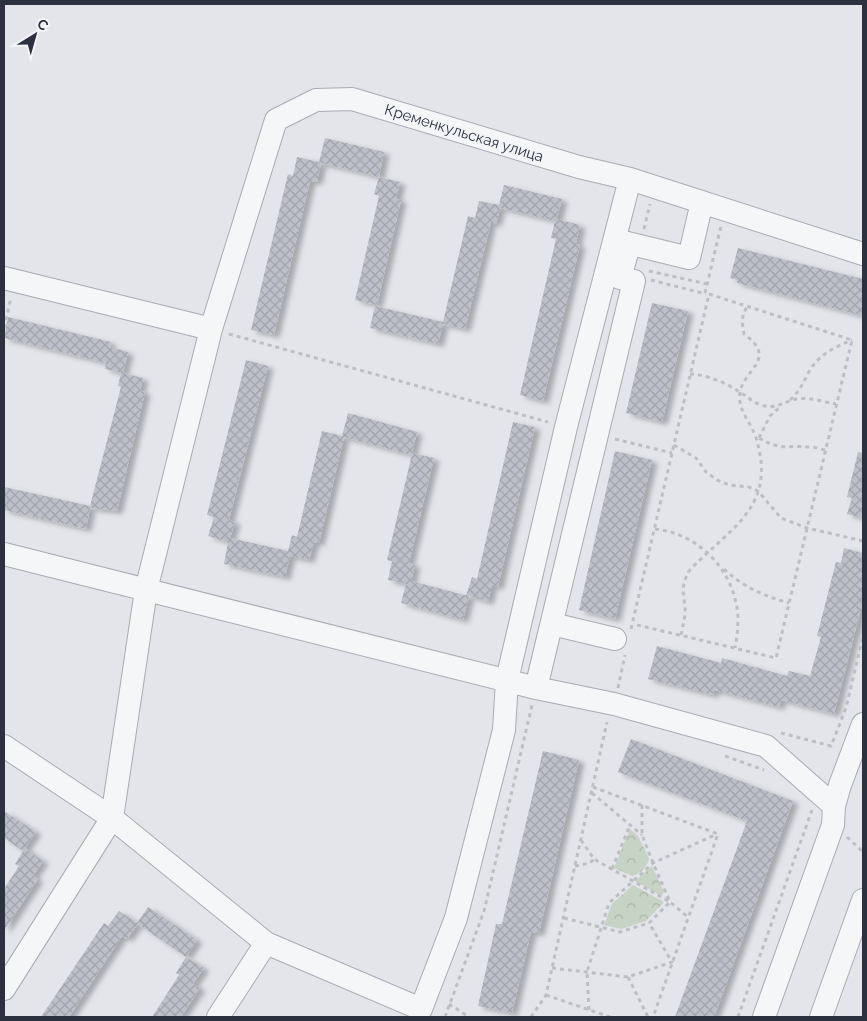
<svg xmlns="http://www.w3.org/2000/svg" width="867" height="1021" font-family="Raleway,sans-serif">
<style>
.park{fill:url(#park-crowns)}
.building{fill:url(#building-cross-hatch);filter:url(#shadow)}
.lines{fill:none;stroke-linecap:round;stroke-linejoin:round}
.minor-casing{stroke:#a8abb4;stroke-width:24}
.path{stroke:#bdbfc4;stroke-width:3;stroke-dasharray:4 4;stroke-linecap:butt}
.minor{stroke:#f5f6f8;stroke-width:22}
.labels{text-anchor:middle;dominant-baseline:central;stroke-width:4;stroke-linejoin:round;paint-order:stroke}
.street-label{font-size:15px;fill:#2c3140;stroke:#f2f4f7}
</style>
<defs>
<pattern id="park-crowns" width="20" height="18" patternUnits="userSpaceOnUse" patternTransform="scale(1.25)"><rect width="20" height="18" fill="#c7d3c5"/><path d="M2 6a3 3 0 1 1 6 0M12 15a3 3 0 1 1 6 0" fill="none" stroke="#abb6aa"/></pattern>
<pattern id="building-cross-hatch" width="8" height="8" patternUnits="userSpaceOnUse" patternTransform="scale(1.25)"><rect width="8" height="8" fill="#bdc0c9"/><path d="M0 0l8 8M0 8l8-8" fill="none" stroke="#a3a5ae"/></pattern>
<filter id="shadow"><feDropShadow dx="5.5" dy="3" stdDeviation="2.5" flood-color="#0004"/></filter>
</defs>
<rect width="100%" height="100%" fill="#e3e5ea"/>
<path class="park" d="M630,829L638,836L649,858C648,867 640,874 632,876L614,868Z
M652,866L664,892L661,896L635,881Z
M633,885L664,902L646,921L621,929L604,925L612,904Z"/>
<path class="building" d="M325,138L384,152L379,177L400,182L396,199L401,200L377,305L355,300L379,196L374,194L379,177L321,163L317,182L310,181L274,335L251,330L288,174L293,176L297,157L319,162Z
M504,185L562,199L557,219L580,225L576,244L580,245L543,401L520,395L556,239L551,238L555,221L500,208L496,224L491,222L465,329L443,324L438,344L370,328L375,306L443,322L468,216L475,218L479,201L499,205Z
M738,248L863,279V316L737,283L738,280L730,278Z
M652,303L688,311L662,422L626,413Z
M8,317L111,342L110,347L128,352L123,373L143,378L140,391L145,392L117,511L90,508L86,529L4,510V487L90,506L121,387L118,386L121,373L105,369L106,363L4,338Z
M246,360L268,366L229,520L235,522L230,538L288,551L292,535L297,537L322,431L342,436L348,413L417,432L412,453L434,458L409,563L415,565L411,581L468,596H466L472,577L477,579L513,422L535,427L498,587L492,585L488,602L469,596L463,620L401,603L406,584L388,580L392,561L387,560L412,454L411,455L344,437L319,543L314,542L309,560L290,556L285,577L224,564L228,542L208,536L214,517L207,515Z
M615,451L652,460L615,619L579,610Z
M858,452L863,453V518L847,514L852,498L847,497Z
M844,548L863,553V601L834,714L781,700L779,707L714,690L713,695L648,679L657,646L721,663L722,658L787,676L789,671L810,676L821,637L817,636L836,562L841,563Z
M631,739L793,801L714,1017H675L747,821L618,772Z
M543,751L579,760L539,933L531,932L512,1013L478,1006L496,924H502Z
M4,811L36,832L25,848L43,861L33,876L38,879L4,931V889L19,866L15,864L23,851L4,838Z
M148,907L197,940L186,957L138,924L127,939L122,936L69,1017H41L104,923L108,926L119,911L137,923Z
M186,957L204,968L193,984L200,988L181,1017H152L179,975L176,973Z"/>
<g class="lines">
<defs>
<path id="minor" d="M615,240L689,258L702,202
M4,278L211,329
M4,554L536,688L614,704L766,746L834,806L833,825L764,1017
M552,624L615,639
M536,688L634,281L620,278L628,249
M4,746L112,818L266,943L421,1009L456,918L504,730L507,680L566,427L630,179
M834,806L840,785L863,724
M4,989L112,818L146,590L211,329L276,120L316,100L352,99L579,167L630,179L863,254
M218,1017L266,943
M821,1017L863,900"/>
</defs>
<use href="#minor" class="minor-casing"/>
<path class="path" d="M644,229L650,204
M649,271L707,284
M651,280L706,294
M705,293L721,226
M4,328L11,298
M229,334L548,422
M690,374C708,375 727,383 741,393C748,397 752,402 761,405C778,410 783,401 798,399C811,397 824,402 836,404
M790,400C801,390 803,382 810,370C820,354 835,347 852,340
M759,438L770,416L781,406
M759,438C781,451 787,445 809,447C815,447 820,449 825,450
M615,439L672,453
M674,445L696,458L706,472L717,480L729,485L749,487L758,491L781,518L807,528L863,541
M655,529C700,534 735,571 738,617C738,628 737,638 735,648
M724,569C743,587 764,596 789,603
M631,629L709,294L852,340L776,658L633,624
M681,635C682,629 684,622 685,615C686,595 678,592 689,571C729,528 778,508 756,438C751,422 737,410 740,392C745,368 778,359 744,334C742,323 741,316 747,307
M618,688L625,655
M781,733L831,746L846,708L863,636
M725,756L764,770
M593,787L718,834L653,1017
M592,793L642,835
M642,805V835L653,863L670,902L688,917
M847,837L863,852
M575,866L590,863L594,859
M612,869L630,825
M564,918L620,932L649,923L670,902L594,859L581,840
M552,968L628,977L672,962L649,923
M628,977L648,1017
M546,995L610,1017
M449,1004L469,1017
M589,1010L587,972L609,903L653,863L717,834
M445,1017L484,911L532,705
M531,1017L546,995L607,722
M738,1017L812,810"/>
<use href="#minor" class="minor"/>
</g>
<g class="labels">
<g class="street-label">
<text transform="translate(464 133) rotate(17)">Кременкульская улица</text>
</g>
</g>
<rect width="867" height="1021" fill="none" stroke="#2c3140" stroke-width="10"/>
<g transform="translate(35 35) rotate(37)" stroke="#f2f4f7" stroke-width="4" paint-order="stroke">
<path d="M0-4L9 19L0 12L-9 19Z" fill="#2c3140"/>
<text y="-8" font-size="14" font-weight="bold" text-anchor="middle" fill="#2c3140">С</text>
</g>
</svg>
